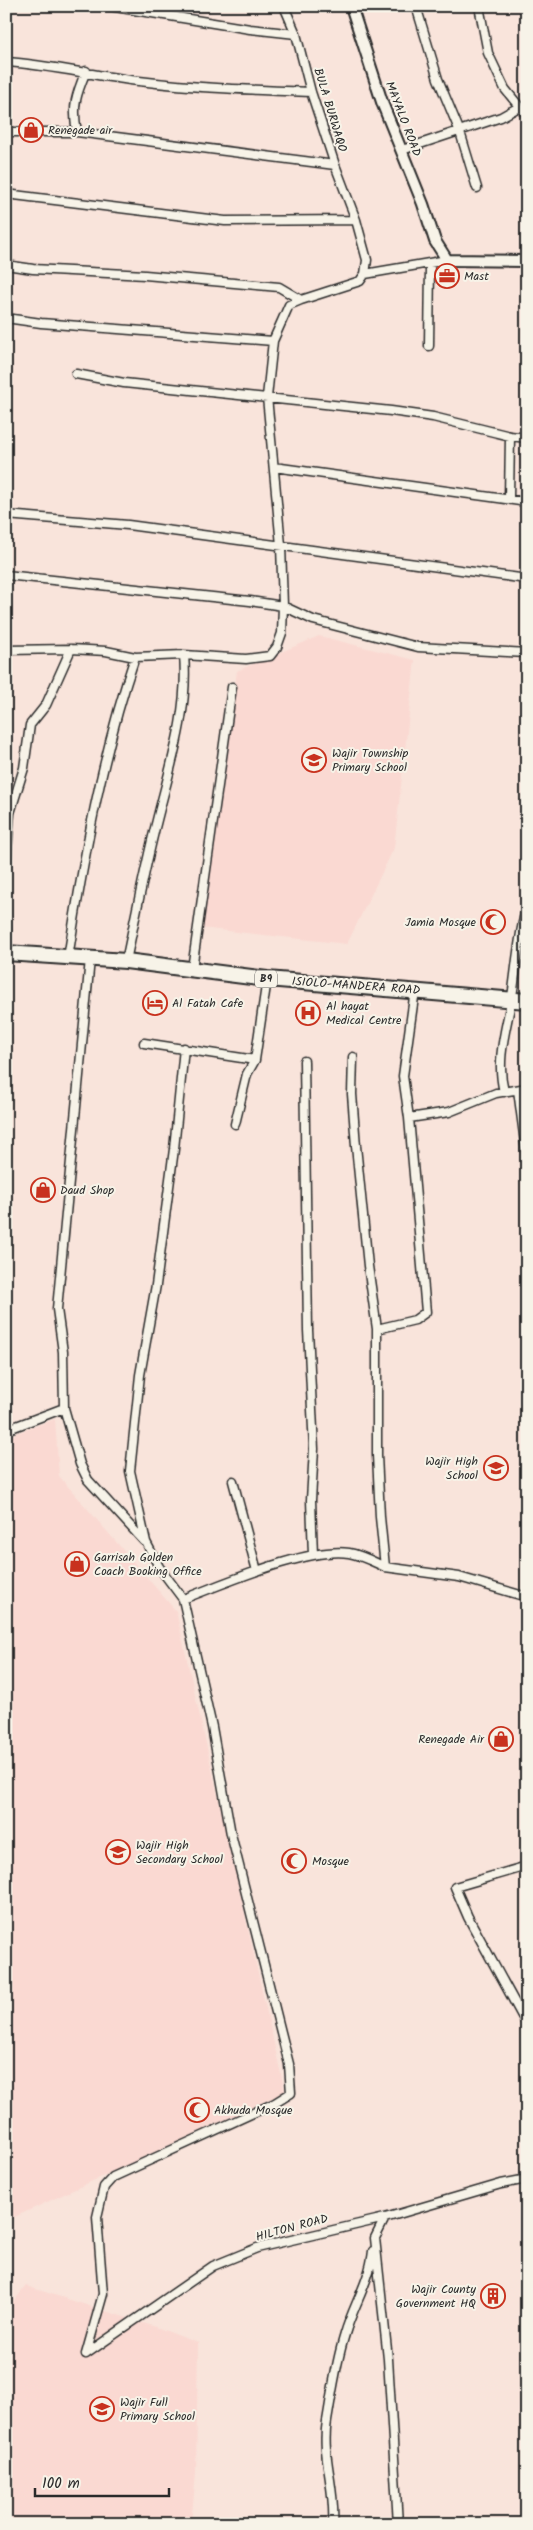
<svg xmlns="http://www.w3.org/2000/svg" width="533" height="2530" font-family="Kalam,sans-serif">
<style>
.built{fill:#fad9d2}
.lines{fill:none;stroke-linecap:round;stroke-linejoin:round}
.street-casing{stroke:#2b2b2b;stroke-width:11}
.secondary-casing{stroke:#2b2b2b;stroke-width:14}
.highway-casing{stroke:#2b2b2b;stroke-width:18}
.street{stroke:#f7f3e8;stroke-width:8}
.secondary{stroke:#f7f3e8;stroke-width:10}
.highway{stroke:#f7f3e8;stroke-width:14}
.labels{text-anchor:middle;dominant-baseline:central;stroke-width:4;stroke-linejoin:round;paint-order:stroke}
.shield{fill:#f7f3e8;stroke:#686764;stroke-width:1}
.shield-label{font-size:11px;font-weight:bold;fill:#2b2b2b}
.street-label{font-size:12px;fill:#2b2b2b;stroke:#f7f3e8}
.poi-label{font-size:12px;fill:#2b2b2b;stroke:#f7f3e8;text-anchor:start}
</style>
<rect width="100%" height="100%" fill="#f9e4db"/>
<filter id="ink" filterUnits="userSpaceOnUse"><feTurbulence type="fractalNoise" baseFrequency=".02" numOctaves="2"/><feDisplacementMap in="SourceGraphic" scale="10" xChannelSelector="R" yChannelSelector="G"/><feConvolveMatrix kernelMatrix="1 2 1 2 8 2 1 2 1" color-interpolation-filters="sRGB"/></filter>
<g filter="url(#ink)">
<path class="built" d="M319,636L415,660L394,848L347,944L201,928L237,671Z
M55,1419L59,1476L176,1611L285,2092L6,2221V1437Z
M26,2286L156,2327L198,2343L196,2474L191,2524H6V2311Z"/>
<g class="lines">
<defs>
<path id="street" d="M109,6L250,29L296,34
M416,6L438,79L460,132L477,188
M479,6L488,53L505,89L527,116
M6,62C51,65 95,76 139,81C196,88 253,90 311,92
M6,132H77L335,165
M77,132C72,106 76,95 86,71
M402,150L501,117L519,107
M6,194L225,221L356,220
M6,265L33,269L145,275L279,287L301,300L360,281L365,274L367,260L356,220L335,165L311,92L296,34L284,6
M365,274L447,260
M6,318L41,323L273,341
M429,346L430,265
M76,374L124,383L391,411L433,417L510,436L527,438
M274,467L527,502
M509,498L510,436
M6,515L128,525L527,579
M6,575L250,601L283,606L313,620L418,647L527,653
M6,650L71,649L106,651L135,657L184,655L246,659L270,656L277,647L282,633L283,606L281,545L267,397L273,341L289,305L301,300
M6,865L10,813L24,768L30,725L46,705L71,649
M6,927L7,953
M68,958C84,856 102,754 135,657
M126,961C136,914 145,867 157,820C170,767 189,711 184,655
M192,969L232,687
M415,990L403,1076L409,1118L449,1112L496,1093L527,1088
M144,1043L255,1060
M184,1048L174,1149L156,1285L140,1375L130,1471L146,1542L159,1567L183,1599C223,1584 310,1546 349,1553C361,1555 374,1562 385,1567
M353,1057L352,1094L356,1146L368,1266L377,1329V1455L380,1517L385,1567L459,1577L527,1597
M304,1061L308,1330L314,1449L311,1500L313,1555
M518,1090L527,1158
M504,1092C495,1056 508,1025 513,990C517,962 519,933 527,906
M235,1124L247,1074L255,1060L267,979
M377,1329L415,1320L426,1312L409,1118
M64,1408L80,1464L88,1480L144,1541
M6,1430L64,1408L63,1352L57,1309L90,959
M233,1481L257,1571
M527,1866L455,1887L468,1917L527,2025
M385,2218L375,2238L388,2359L398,2524
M86,2354L103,2294L97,2217L104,2187L113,2177L275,2103L291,2093L289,2064L231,1834L212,1727L183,1599
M86,2354L213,2266L257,2248L385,2218L501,2184L527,2179
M333,2524C336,2489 321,2456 327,2421C332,2392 336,2362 345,2334C353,2306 370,2281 373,2251"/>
<path id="secondary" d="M351,6L383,105L423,204L435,241L447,260L527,261"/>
<path id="highway" d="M6,953L126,961L267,979L527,1001"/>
</defs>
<use href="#street" class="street-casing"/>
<use href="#secondary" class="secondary-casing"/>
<use href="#highway" class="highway-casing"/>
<use href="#street" class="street"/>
<use href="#secondary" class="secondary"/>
<use href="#highway" class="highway"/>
</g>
</g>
<defs>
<symbol id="shop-ring" viewBox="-11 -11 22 22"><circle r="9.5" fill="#f7f3e8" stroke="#c8321e" stroke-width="1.5"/><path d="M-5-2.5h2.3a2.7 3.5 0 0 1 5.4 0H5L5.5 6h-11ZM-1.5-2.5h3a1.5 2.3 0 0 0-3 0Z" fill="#c8321e"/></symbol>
<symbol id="office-ring" viewBox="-11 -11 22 22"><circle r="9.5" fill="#f7f3e8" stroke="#c8321e" stroke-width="1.5"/><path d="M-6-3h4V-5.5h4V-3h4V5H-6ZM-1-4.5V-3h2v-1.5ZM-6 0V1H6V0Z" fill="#c8321e"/></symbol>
<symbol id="school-ring" viewBox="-11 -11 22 22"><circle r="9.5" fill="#f7f3e8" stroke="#c8321e" stroke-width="1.5"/><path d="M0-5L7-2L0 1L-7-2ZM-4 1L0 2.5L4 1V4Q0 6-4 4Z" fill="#c8321e"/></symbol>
<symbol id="mosque-ring" viewBox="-11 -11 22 22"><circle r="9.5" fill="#f7f3e8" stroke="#c8321e" stroke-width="1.5"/><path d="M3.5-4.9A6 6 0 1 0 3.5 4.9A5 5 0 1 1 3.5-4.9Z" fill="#c8321e"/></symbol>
<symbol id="hotel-ring" viewBox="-11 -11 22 22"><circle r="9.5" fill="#f7f3e8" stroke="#c8321e" stroke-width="1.5"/><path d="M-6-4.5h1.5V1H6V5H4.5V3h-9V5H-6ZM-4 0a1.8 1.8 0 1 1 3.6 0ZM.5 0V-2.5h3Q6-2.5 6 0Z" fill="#c8321e"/></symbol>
<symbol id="hospital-ring" viewBox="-11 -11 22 22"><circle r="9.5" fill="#f7f3e8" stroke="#c8321e" stroke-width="1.5"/><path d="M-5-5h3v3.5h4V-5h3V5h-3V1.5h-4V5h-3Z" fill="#c8321e"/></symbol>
<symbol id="building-ring" viewBox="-11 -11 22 22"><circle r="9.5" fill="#f7f3e8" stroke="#c8321e" stroke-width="1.5"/><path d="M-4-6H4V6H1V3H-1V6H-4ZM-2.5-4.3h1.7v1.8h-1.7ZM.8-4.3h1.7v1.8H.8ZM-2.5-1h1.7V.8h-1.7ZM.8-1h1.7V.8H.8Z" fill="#c8321e"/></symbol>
</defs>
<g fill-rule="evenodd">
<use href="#shop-ring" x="17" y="116" width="28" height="28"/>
<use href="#office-ring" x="433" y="262" width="28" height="28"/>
<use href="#school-ring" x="300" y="746" width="28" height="28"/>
<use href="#mosque-ring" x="479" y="908" width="28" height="28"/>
<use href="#hotel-ring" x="141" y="989" width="28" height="28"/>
<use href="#hospital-ring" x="294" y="999" width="28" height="28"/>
<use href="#shop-ring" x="29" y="1176" width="28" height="28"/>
<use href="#school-ring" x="482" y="1454" width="28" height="28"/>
<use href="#shop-ring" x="63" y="1550" width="28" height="28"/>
<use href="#shop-ring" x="487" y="1725" width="28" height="28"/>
<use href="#school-ring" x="104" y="1838" width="28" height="28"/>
<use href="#mosque-ring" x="280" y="1847" width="28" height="28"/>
<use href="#mosque-ring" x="183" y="2096" width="28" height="28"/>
<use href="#building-ring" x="479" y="2282" width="28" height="28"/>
<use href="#school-ring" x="88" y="2395" width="28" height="28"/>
</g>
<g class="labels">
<rect class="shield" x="255" y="970.5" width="22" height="17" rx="4"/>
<g class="shield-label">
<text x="266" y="979">B9</text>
</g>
<g class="street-label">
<text transform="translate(330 110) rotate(73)">BULA BURWAQO</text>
<text transform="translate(403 119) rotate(69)">MAYALO ROAD</text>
<text transform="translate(356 986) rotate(4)">ISIOLO-MANDERA ROAD</text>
<text transform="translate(292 2228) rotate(-15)">HILTON ROAD</text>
</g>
<g class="poi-label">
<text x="48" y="130">Renegade air</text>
<text x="464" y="276">Mast</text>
<text x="332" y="753">Wajir Township<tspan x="332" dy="14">Primary School</tspan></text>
<text x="476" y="922" text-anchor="end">Jamia Mosque</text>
<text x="172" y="1003">Al Fatah Cafe</text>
<text x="326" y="1006">Al hayat<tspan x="326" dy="14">Medical Centre</tspan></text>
<text x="60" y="1190">Daud Shop</text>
<text x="478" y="1461" text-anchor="end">Wajir High<tspan x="478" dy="14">School</tspan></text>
<text x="94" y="1557">Garrisah Golden<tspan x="94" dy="14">Coach Booking Office</tspan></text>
<text x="484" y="1739" text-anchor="end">Renegade Air</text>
<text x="136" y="1845">Wajir High<tspan x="136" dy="14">Secondary School</tspan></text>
<text x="312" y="1861">Mosque</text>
<text x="214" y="2110">Akhuda Mosque</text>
<text x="476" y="2289" text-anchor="end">Wajir County<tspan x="476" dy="14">Government HQ</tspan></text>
<text x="120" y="2402">Wajir Full<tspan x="120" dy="14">Primary School</tspan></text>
</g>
</g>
<rect width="533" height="2530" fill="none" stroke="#f7f3e8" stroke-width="25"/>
<rect x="12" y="12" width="508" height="2505" fill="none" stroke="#2b2b2b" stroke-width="2" filter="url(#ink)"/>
<path d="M35 2488v8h134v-8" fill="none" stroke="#2b2b2b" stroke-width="2.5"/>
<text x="42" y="2488" font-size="15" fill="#2b2b2b" stroke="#f7f3e8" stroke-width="4" paint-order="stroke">100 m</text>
</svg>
